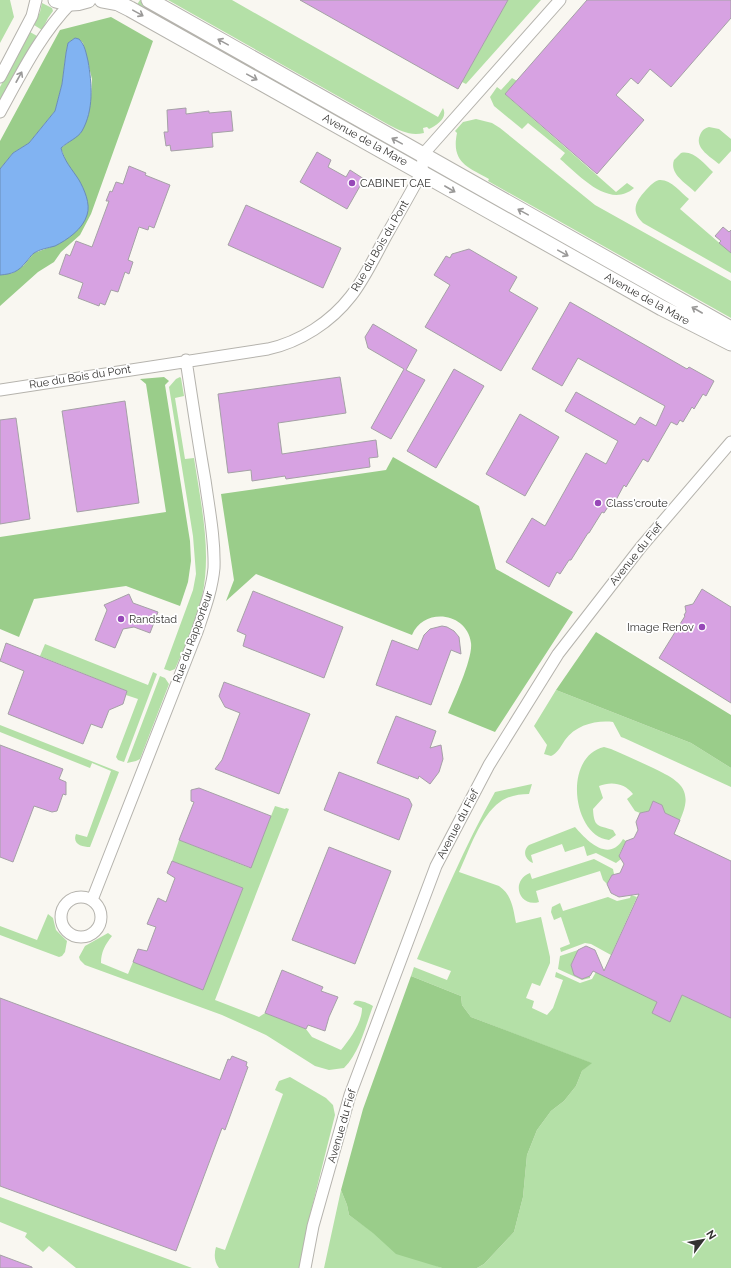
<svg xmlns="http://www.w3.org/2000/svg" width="731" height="1268" font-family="Raleway,sans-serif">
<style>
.green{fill:#b4e0a7}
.forest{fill:#9acd8a}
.water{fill:#81b3f2;stroke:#6a8db8}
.building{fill:#d7a2e2;stroke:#a5a1a6}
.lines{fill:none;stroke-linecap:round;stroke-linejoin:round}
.street-casing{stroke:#b5b3ad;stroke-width:13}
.secondary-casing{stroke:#b5b3ad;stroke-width:17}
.street{stroke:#fff;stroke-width:11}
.secondary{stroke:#fff;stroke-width:15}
.oneway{stroke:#9a9998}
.poi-dot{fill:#9748b8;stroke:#fff;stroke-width:1.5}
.labels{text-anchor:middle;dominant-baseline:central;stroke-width:3.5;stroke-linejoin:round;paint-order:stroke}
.street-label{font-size:11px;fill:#343331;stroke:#fff}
.poi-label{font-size:11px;fill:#343331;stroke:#fff;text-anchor:start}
</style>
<rect width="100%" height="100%" fill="#f9f7f1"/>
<path class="green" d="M0,0H10L14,17L0,43Z
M140,0H143L368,132L320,111L136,6Z
M168,0H232L438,117L443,108C448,118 437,125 429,129L427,127L423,128L424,133C410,136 401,131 389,125Z
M508,0H541L466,84L462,82Z
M42,3L52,8L53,11L48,18L42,30L34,25L40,12Z
M30,32L37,36L0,103V87Z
M512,78L517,81L505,94L616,192L627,183L634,188C609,210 578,174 560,159L565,153L528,123L522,129L494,106L490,97L497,87L501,90Z
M476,119L492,123L500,128L595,205L731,281V318L488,181L489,179C467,167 451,162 457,133L455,131L463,122Z
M709,127L719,129L731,139V151L719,164C711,157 694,148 700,135C702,130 705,128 709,127Z
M681,153C694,150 704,164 713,172L695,192C686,183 669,174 674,160Z
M659,180C671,179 680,192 689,199L680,209L731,253V273L643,223C630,211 636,201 646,190C650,186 653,182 659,180Z
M180,377L181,378L184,396L175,398L185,459L194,458C201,505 212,551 202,597C197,622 185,646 175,669L170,671L164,669L193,590L196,574L193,536L169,387L176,379Z
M45,644L148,685L153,672L157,674L124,762L118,760L116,757L138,699L126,695L127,691L40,656Z
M160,676L165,678L169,684L140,759L136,761L127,763Z
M556,690L691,743L731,768V787L624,738L621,737L613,722C596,720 576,725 565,740C561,746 559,751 553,755L551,756L544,754L547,745L534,726Z
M0,725L119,772L90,847C82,847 72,844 76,834L87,837L111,771L92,763L90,768L0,732Z
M604,747L611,749C625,755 638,761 651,767C678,780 695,788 680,820L665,813L662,805L653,801L649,811L640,813L635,811L627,799L633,794C625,783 611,781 599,786L603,798L593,809C594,828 598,825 613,830L616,835L609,840C573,837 562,757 604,747Z
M532,784L529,794C519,794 508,796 500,802C480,816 469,851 459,872L499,886C512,895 513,908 516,923L541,917L550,957V963L540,986L532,983L526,998L534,1001L532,1008L547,1015L553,1008L563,980L555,977L556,972L580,983L592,979L596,972L675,1011L682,995L731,1018V1268H477L484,1264L514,1232L523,1197L527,1155L537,1130L551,1111L564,1101L576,1086L582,1071L591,1063L471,1017L462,1005L461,996L411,976L414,967L447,980L451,971L417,959C441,902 465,846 495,792Z
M275,806L285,809L286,808L289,809L215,1000L259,1017L265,1013L306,1029L312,1037L341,1050C350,1039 362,1023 362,1008L353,1004L355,1001C360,1000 368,1003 373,1006C365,1027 360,1052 344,1068L329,1070L315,1066L266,1035L222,1015L85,965L80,960L79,957L85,946L108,933L112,936C105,945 101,952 101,963L128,974L133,962L203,989L243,888L172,861L179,840L250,868Z
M575,827C587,841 609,863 623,839L626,841L619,855L621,859L616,863L596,853L587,856L584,846L565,852L562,844L531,855L533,863C525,860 522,851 529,845Z
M594,859L613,869L614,874L612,875L607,884L603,880L600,871L536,891L539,902C519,908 510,881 530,873L532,879Z
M631,895L637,897L611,955L591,944L585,943L561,952L560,948L570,944L561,917L554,920L551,912L552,907L560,903L563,911L608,897L617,901L630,898Z
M48,914L53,918L56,930L67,941L65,952L62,956L59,957L0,935V926L37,940Z
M578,950L571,965L574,975L582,979L590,976V978L582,980L558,969L560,956Z
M290,1077L326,1098L333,1105L335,1115L311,1211L299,1268H219C214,1261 214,1254 216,1247L225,1250L283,1094L275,1090L279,1081Z
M341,1190L347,1205L349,1215C377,1236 409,1256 442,1268H324Z
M0,1197L192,1268H76L49,1246L43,1252L25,1237L27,1233L0,1222Z"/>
<path class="forest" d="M111,17L153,41L91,214L80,235L61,252L54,262L38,272L0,306V275L13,273L24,265L34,253L56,245L78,180L67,164L61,148L74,138L88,115L91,98L92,79L83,43L79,39L75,38L68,43L66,53L62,84L55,111L29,143L13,153L0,169V141L60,30Z
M164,377L169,381L165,385L190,541L191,561L188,582L180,606L126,586L34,599L19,637L0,629V537L166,512L146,384L140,379Z
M393,457L479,506L496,569L573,612L495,732L448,713C455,697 473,658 471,643C467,612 424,607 412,635L256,574L226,601L234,580L221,494L386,470Z
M596,632L731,715V768L691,743L556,690Z
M411,976L461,996L462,1005L471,1017L592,1063L582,1071L576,1086L564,1101L551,1111L537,1130L527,1155L523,1197L514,1232L484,1264L477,1268H442L396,1254L373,1233L349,1215L347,1205L341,1190L363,1109Z"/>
<path class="water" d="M75,38L79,39C85,45 86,53 88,61C92,84 94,110 82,131C78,138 67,142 61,148C64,161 72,169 79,180C84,189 91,204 87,215C83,229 67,240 55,246C48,248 40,249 34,253C31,255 29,259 26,262C18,272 12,274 0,275V169L13,153L29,143L55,111L62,84L66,53L68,43Z"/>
<path class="building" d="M300,0H508L458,89Z
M587,0H731V18L671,87L650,69L638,84L631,78L616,95L644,120L597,174L505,94Z
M186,108V114L209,111V113L231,111L233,131L212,133L213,147L171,151L170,145L166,146L164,132H168L167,110Z
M317,152L331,160L328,167L346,177L350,170L364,179L347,209L300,182Z
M129,166L146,173L145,175L170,185L154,228L149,226L148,230L139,227L128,260L133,262L129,274L125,272L118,292L111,290L105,305L100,303L99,306L78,298L83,283L59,274L66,254L70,256L76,241L92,247L109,201H106L110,191L112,192L116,182L123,184Z
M246,205L341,248L323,288L228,245Z
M723,227L729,232L731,230V253L719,243L721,241L715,236Z
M469,249L517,277L509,291L538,308L501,371L425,327L450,285L434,275L446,256L450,258L452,254Z
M570,302L687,369L689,367L714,381L706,396L703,394L694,409L692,407L683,422L680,420L677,425L671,422L648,462L643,459L626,487L624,485L616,500L613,499L604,513L602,512L589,533H588L571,560H569L560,574L557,572L549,587L506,562L532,518L545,526L586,453L606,464L618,441L565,411L576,392L635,425L640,417L656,426L665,406L578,358L562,386L532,369Z
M373,324L417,350L406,370L425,380L391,439L371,428L404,369L368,348L365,337Z
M454,369L484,386L436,468L407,451Z
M340,377L346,413L278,423L282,454L376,440L378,457L369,458L370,467L286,479L285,476L252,481L251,470L228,473L218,394Z
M125,401L139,503L77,512L62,411Z
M520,414L559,437L525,496L486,474Z
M16,418L30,519L0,524V420Z
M702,589L731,607V703L659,658L685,616L684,615L686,612L685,606L693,604Z
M253,591L343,627L324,678L243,646L246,635L237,631Z
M129,594L133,603L158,612L150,633L134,627L123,629L115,648L95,640L107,610L104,605Z
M442,626L447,627L454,631L459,637L461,654L451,650L431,705L376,685L392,640L418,650L424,635L430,629Z
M6,643L127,691L123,704L109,710L102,728L91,724L83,744L8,714L24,671L0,661Z
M224,682L310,714L279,794L215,769L222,760L240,713L225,707L219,696Z
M396,716L436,731L430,748L441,745L443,759L439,772L430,784L419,776L418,779L377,763Z
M0,745L63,769L59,779L66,782V795L63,794L57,811L52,812L34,806L13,862L0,857Z
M339,772L409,799L412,805L399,840L324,810Z
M199,788L271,816L251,868L179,840L194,802L191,801V790Z
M653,801L662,805L665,813L680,820L674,834L731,861V1018L682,995L670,1022L652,1013L657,1002L593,971L590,976L582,979L574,975L571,965L578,950L586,946L595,950L604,971L639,894L619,897L611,893L607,884L612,875L620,873L624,864L619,856L626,841L634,838L638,830L636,822L640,813L649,811Z
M329,847L391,871L355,964L292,940Z
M172,861L243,888L203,990L133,962L138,949L147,951L156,927L147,924L158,898L166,902L175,878L167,873Z
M282,970L323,987L321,991L338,997L329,1017L325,1031L308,1025L306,1029L265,1013Z
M0,998L220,1080L228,1059L230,1060L232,1056L247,1062L246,1066L248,1067L225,1130L222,1128L176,1251L0,1186Z
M0,1255L32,1267V1268H0Z"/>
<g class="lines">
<defs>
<path id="street" d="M0,77L32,16L36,0
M0,112C21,74 40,35 71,3
M0,390L268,349C300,342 331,322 351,296C365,278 375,256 386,236C398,215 410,194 422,172L423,155L426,151L560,0
M61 917a20 20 0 1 1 40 0a20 20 0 1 1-40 0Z
M92,900L197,632C204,611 212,590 214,568C215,539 209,509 205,480C198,440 192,400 186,360
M305,1268L313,1226L350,1095L436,866L489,765L558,654L641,547L731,442"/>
<path id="secondary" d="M56,0C67,4 77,4 88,0
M102,0L118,3L130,9L662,308L731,343
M149,0L731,329"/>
</defs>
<use href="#street" class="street-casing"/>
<use href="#secondary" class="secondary-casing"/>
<use href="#street" class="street"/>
<use href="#secondary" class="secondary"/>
</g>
<defs><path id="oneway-shaft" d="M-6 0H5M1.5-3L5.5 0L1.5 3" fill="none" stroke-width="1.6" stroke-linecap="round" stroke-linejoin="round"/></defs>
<g class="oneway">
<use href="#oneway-shaft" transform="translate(138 13) rotate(29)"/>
<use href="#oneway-shaft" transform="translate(223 42) rotate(-151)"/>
<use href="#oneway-shaft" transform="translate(19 77) rotate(-61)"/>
<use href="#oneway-shaft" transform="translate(252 77) rotate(29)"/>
<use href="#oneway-shaft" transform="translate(397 141) rotate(-151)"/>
<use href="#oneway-shaft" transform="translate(450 189) rotate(30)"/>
<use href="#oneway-shaft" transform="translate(523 212) rotate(-151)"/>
<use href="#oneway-shaft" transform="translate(563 253) rotate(29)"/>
<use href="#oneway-shaft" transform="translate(697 310) rotate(-150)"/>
</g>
<g class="poi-dot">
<circle cx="352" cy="183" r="4"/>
<circle cx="598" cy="503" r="4"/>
<circle cx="121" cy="619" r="4"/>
<circle cx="702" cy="627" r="4"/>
</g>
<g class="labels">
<g class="street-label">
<text transform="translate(365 140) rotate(29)">Avenue de la Mare</text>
<text transform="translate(380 246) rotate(-60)">Rue du Bois du Pont</text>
<text transform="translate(647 299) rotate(29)">Avenue de la Mare</text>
<text transform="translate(80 377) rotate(-9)">Rue du Bois du Pont</text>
<text transform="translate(636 554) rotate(-51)">Avenue du Fief</text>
<text transform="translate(193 637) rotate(-70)">Rue du Rapporteur</text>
<text transform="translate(458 824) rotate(-62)">Avenue du Fief</text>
<text transform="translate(342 1126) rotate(-74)">Avenue du Fief</text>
</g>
<g class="poi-label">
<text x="360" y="183">CABINET CAE</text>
<text x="606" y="503">Class'croute</text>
<text x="129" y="619">Randstad</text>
<text x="694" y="627" text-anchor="end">Image Renov</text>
</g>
</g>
<g transform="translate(703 1240) rotate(58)" stroke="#ffffff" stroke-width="3" paint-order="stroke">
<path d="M0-3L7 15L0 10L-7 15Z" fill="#343331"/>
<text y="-6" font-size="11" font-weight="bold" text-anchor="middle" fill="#343331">N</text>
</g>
</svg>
